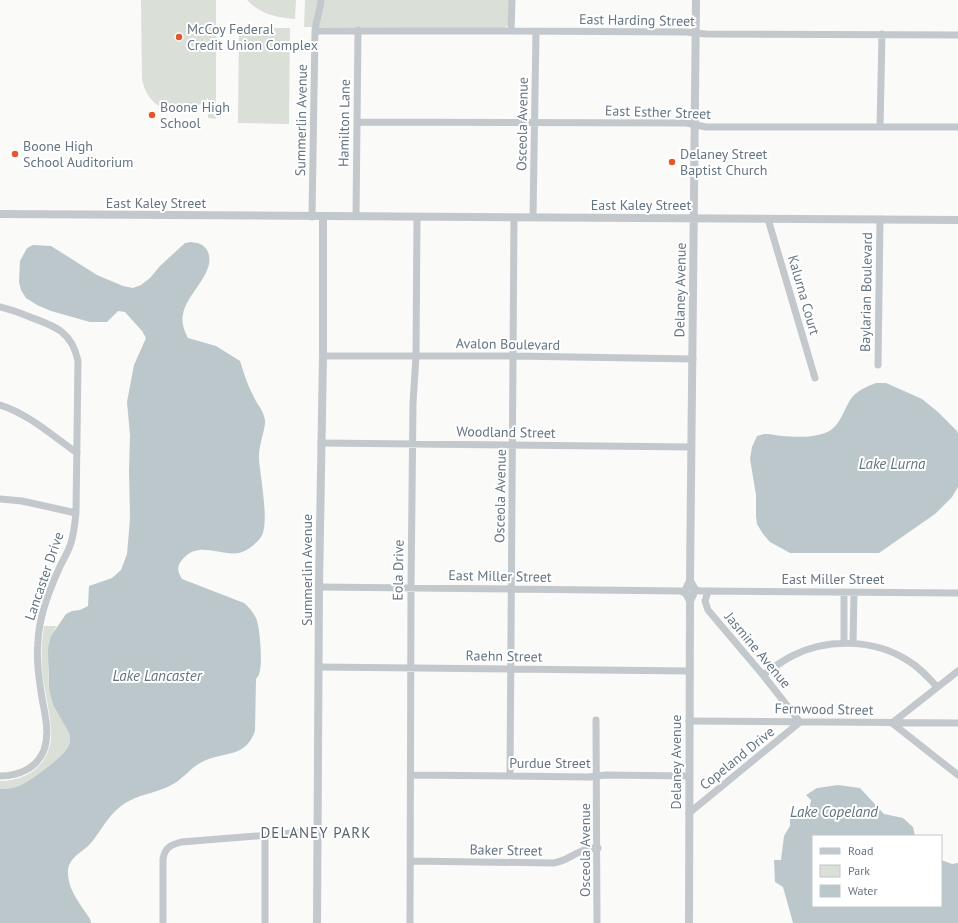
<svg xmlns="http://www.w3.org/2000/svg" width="958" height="923" font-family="'PT Sans',sans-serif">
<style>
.green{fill:#dadfd7}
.water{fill:#bbc7cb}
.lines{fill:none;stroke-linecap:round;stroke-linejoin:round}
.minor{stroke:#c3c8cc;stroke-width:7}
.tertiary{stroke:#c3c8cc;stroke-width:8}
.poi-dot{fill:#e4572e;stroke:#fff;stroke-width:1.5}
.labels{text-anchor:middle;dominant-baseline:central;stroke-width:4;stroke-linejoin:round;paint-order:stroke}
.street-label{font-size:14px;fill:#657683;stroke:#fff}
.poi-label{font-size:14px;fill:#657683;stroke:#fff;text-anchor:start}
.water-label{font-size:15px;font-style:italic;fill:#60757c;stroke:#fff}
.neighbourhood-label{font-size:15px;letter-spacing:1px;fill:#57646e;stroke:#fff}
</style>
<rect width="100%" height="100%" fill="#fafaf8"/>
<path class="green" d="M141,0H216V119L208,118V98C184,121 148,113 142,79Z
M247,0H296L295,19C277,18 260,14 247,0Z
M305,0H510L508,25L504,29L304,27Z
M239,28H290L289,124L238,123Z
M44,626H57L51,636L48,672L49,689L53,705L69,733C71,739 70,745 66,750C60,759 31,780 21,785C14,788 8,789 0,789V781C26,781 48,766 51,739C52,716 44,692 42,669C41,655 42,640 44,626Z"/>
<path class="water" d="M191,242C199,243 204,244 208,252C216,273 187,293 183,314C181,323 184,330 188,338L216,346L240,361C244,373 247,384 253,395C257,405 263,409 265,420C266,428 258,446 259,459C260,476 270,524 261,537C256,544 247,551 239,553C219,556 198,540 182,560C176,567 178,572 182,579L244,603C249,607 253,612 256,618C260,626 263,665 259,674C259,676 257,677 256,679L255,731C245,758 226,751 204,761C192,766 185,777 175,783C161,792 144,793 129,801C111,810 103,828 91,843C83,852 67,858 68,873C68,890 81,905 90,919L91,923H0V789C8,789 14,788 21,785C31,780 60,759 66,750C70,745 71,739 69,733L53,705L49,689L48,648L51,636L66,614L72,611L80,610L88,606L89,586L112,578L121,570L127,554L130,519L129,471L130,435L127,402L134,365L146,338L142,331L125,312L118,311L107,322H90L51,311L37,305L26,298L21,290L19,282L20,261L27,248L33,245L51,246L97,275L123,286L133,288L141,285L150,278L160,266L185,243Z
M876,383H886L922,399L938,412L957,431L958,434V487L952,497L935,514L879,553H790L770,542L763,534L757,524L756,516V495L750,459L752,447L757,436C767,432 772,435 782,436C795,437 812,438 825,433C842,427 843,407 854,395C861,389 868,386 876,383Z
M838,785L860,788L884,814L903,818L913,827L915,836H813V906H941V860L952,864L958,863V923H793L783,887L775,882L774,860H781L784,836L790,826V815L808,817L811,800L806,795L817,788Z"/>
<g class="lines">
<path class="minor" d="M315,31H511L686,32L706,34L958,35
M511,31L512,0
M357,122L686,123L706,127H958
M880,127L882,34
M356,216L358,30
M312,217L315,31C316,20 320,11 321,0
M533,217L536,31
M768,219L815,378
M0,307C10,309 20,313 30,317C55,326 72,332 78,361L76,513C75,523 74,533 71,543C68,553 62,561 58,571C48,593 39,617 38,641C36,660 39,679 42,698C45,715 50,733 44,750C37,768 19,776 0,776
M323,356H514L693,359
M878,365L880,219
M0,405C27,413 53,436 77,453
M321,443L691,447
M0,499L22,501L76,513
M319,587L681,591L686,594
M694,589L700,591H708L958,593
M708,591L705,601L708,610L763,675L800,722
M844,643V592
M853,643L854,592
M319,667L689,671
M763,675C773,668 782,661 792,656C827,638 874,639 907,660C919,667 928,677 937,687
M596,720L597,923
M689,721L958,723
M892,723L958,775
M892,723L958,671
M411,775L588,777L606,775L689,776
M510,776L514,217
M689,813L800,722
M411,861L553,863C565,862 571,855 582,851C587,848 592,848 598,848
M163,923V859C165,847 171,845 181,842L318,831
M265,923V836
M410,923L411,588L413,403L416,356L417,217"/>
<path class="tertiary" d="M0,214L958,220
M690,601L685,591L690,581
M317,923L319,587L323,356V217
M689,923L690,601L695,590L690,581L696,0"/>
</g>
<g class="poi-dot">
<circle cx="179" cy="37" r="4"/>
<circle cx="152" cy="115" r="4"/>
<circle cx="15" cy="154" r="4"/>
<circle cx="672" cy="162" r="4"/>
</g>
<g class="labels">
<g class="street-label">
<text transform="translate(637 20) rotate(1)">East Harding Street</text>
<text transform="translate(658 112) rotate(2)">East Esther Street</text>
<text transform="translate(301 120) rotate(-89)">Summerlin Avenue</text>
<text transform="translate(344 123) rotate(-89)">Hamilton Lane</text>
<text transform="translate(522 124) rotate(-89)">Osceola Avenue</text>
<text x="156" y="203">East Kaley Street</text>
<text x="641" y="205">East Kaley Street</text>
<text transform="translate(680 290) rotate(-89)">Delaney Avenue</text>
<text transform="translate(866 292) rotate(-89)">Baylarian Boulevard</text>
<text transform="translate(804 295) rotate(74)">Kalurna Court</text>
<text transform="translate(508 344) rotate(1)">Avalon Boulevard</text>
<text transform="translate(506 432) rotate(1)">Woodland Street</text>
<text transform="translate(500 496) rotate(-89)">Osceola Avenue</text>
<text transform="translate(307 570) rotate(-90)">Summerlin Avenue</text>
<text transform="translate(398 570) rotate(-89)">Eola Drive</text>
<text transform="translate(44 576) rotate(-71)">Lancaster Drive</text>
<text transform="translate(500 576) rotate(1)">East Miller Street</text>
<text x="833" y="579">East Miller Street</text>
<text transform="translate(758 650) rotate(50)">Jasmine Avenue</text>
<text transform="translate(504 656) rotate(1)">Raehn Street</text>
<text transform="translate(824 709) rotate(1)">Fernwood Street</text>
<text transform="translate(737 758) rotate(-39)">Copeland Drive</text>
<text transform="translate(676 762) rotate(-90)">Delaney Avenue</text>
<text x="550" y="763">Purdue Street</text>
<text transform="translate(506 850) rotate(1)">Baker Street</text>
<text transform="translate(585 850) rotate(-90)">Osceola Avenue</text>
</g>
<g class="poi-label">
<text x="187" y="29">McCoy Federal<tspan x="187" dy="16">Credit Union Complex</tspan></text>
<text x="160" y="107">Boone High<tspan x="160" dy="16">School</tspan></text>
<text x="23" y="146">Boone High<tspan x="23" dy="16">School Auditorium</tspan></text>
<text x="680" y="154">Delaney Street<tspan x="680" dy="16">Baptist Church</tspan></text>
</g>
<g class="water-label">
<text x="892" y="463">Lake Lurna</text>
<text x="157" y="675">Lake Lancaster</text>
<text x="834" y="811">Lake Copeland</text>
</g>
<g class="neighbourhood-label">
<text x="316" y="832">DELANEY PARK</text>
</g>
</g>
<rect x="812" y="835" width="130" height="72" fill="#ffffff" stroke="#c1c8cd"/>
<rect x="820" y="848" width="20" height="6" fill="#c3c8cc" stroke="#c1c8cd"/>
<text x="848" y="855" font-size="12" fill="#657683">Road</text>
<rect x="820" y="865" width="20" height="12" fill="#dadfd7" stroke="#c1c8cd"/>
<text x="848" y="875" font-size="12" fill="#657683">Park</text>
<rect x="820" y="885" width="20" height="12" fill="#bbc7cb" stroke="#c1c8cd"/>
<text x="848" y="895" font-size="12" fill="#657683">Water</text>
</svg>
